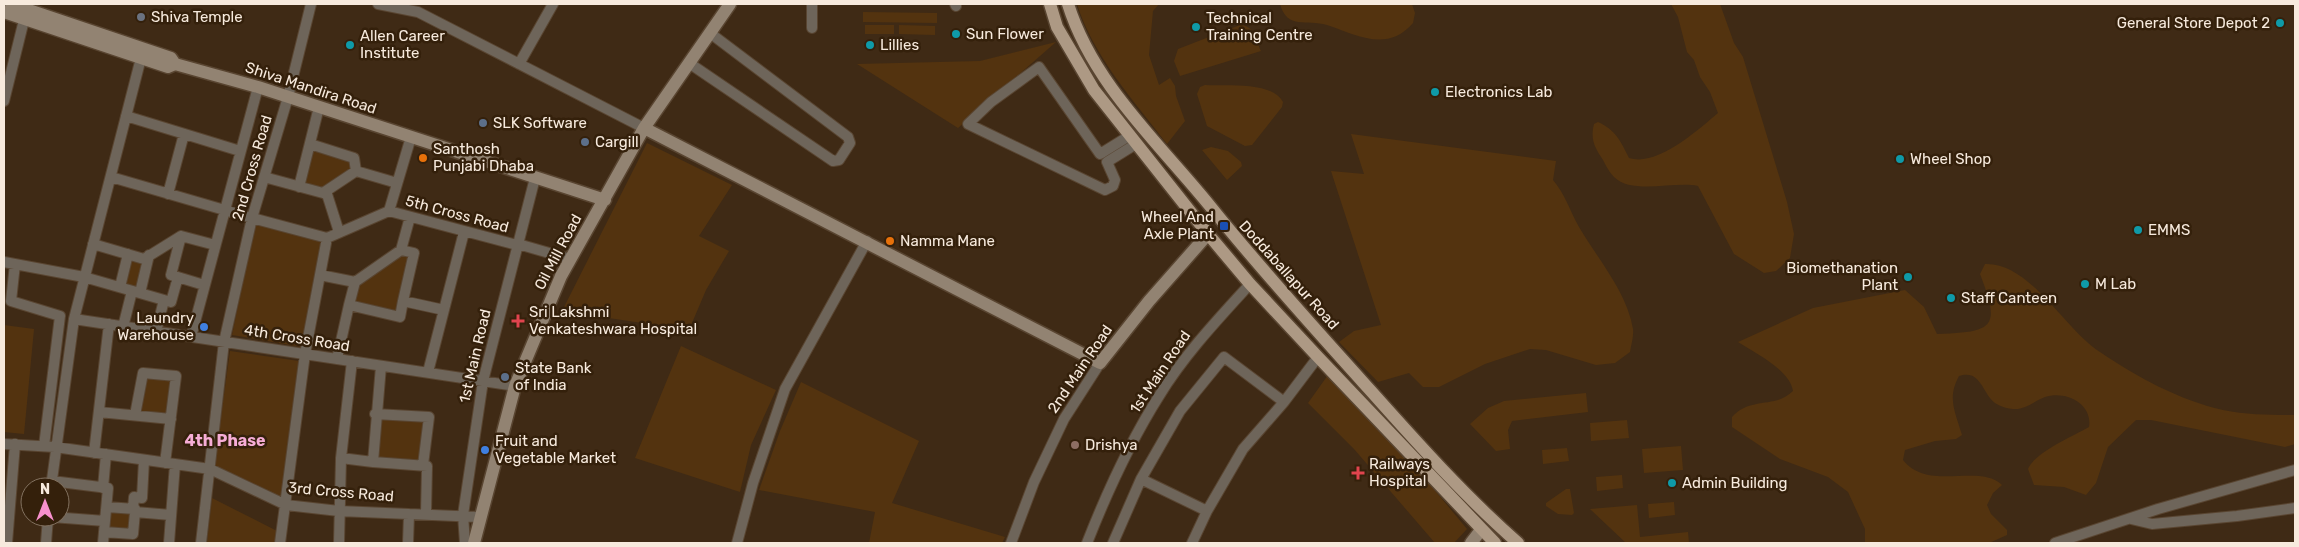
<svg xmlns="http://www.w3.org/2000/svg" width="2299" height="547" font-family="Rubik,sans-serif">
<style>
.green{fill:#53330f}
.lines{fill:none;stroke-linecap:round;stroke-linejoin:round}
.street-casing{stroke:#594531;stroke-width:12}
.secondary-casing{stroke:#594531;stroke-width:15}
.primary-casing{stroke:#594531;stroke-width:15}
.street{stroke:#6e655a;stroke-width:10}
.secondary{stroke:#928372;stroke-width:12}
.primary{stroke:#ad9984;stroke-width:12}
.worship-dot{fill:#6b7280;stroke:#34200b;stroke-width:2}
.culture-dot{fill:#0f9aa8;stroke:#34200b;stroke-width:2}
.service-dot{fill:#5c6f8a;stroke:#34200b;stroke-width:2}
.food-dot{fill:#e8710a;stroke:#34200b;stroke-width:2}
.transit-dot{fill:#1a4fb4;stroke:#34200b;stroke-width:2}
.health-dot{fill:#e0444e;stroke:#34200b;stroke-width:2}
.shop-dot{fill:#3f7fe0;stroke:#34200b;stroke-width:2}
.education-dot{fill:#8d6e63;stroke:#34200b;stroke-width:2}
.labels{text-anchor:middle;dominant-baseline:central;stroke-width:5;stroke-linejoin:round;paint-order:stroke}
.poi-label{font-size:15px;fill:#f7eadd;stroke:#34200b;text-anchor:start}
.street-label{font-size:15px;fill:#f7eadd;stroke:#34200b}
.neighbourhood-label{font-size:16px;font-weight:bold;fill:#f6add6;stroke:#34200b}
</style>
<rect width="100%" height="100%" fill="#3f2a15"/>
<path class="green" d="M1077,4H1159L1153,11L1149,55L1159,85L1170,78L1175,86L1176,96L1185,121L1167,144C1134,101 1093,56 1077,4Z
M1280,4H1412L1415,13L1413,23C1387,53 1357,35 1327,25C1307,19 1287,30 1280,4Z
M1671,4H1720L1734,43L1743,57L1787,202L1794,234L1790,258L1776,271L1764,273L1734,254L1698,186C1674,181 1632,195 1614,177C1610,173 1606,166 1603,160C1595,148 1590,140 1594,124L1598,122C1616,130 1621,142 1629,158C1657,167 1698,130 1718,113L1710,92L1700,77L1694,60L1687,52L1678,17Z
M863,12L937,13V23L863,22Z
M865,25H894V34H865Z
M899,25L935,26V35L899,34Z
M1240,25C1254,25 1256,40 1261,51L1180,76L1174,61L1178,49Z
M1056,42L958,128L857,64L980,61Z
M1205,85C1227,86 1272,81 1283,102L1282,107L1252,145L1245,146L1207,126L1197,94L1200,87Z
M1351,134L1556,161L1553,180C1565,194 1570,211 1579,227C1597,258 1627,292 1633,329C1634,336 1631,345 1630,352L1615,363L1596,365L1546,350L1530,349L1485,364L1439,387H1423L1409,373L1378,382L1339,342L1354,331L1381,325L1331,171L1364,174Z
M647,143L732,185L699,236L729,251L706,290L689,330L562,311Z
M1211,147L1228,151L1241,162L1242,166L1227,180L1202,150Z
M313,149L351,160L352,170L323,188L303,183Z
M255,224L325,241L302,347L232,335Z
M401,253L411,255L398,313L353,304L358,284Z
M129,258L146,263L140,289L122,285Z
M1985,264C2030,262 2065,330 2100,352C2137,377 2179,400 2223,410C2247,415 2271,415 2295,415V444L2285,447L2151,420H2136L2108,447L2096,483L2086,495L2064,487L2034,485L2028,469C2034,453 2073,436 2089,427C2093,404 2066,390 2045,397C2034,401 2026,410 2013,409C2009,409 1999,406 1995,403C1982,393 1981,369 1959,376C1947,398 1955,411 1962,435L1956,439L1935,441L1905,450L1903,460C1928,492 1979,463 2002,485L1993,493L1987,505L1991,514L2007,530V535L1989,543H1865V529L1848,492L1828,477L1780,459L1732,427V417C1751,396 1775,409 1793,391C1790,370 1755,353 1738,342L1813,308L1905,290L1924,307L1937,334C1994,332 2001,328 1980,274Z
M4,325L34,329L24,434L4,432Z
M681,346L776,390L751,445L740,492L635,458Z
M230,351L299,361L284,499L214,468Z
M1333,368L1467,529L1454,543H1435L1354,449L1308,403Z
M145,376L174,379L169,416L140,413Z
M801,382L919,441L892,503L1005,537L1002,543H869L875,512L759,490L780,431Z
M1586,393L1588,412L1512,421L1508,430L1510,449L1496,451L1470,424L1488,408L1504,401Z
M378,417L427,421L422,463L377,461Z
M1627,420L1629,438L1591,441L1590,423Z
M1681,446L1683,470L1644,473L1642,449Z
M1567,448L1569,461L1543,464L1542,450Z
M1622,475L1623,488L1597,491L1596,477Z
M1566,489H1570L1574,513L1572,515L1558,514L1546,506V503Z
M212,498L277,531L275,543H207Z
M1674,502L1675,515L1649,518L1648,504Z
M1637,505L1640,537L1688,532L1689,543H1626L1590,509Z
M108,508L133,510L132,532L106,530Z"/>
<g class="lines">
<defs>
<path id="street" d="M378,4L418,12L644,128
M812,4V28
M955,4L956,6
M689,63L833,161L839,160L850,143L848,137L710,33
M519,64L553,4
M4,101L26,12
M126,116L240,151
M1129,136L1100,154L1039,67L991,102L968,124L1105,190L1113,186L1115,180L1107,162L1136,144
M310,144L354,158L356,171
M356,171L397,183
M111,177L252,218L327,238L389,211
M264,177L323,193L356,171
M299,187L319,107
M326,191L339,232
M168,194L184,134
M389,211L517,245
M389,211L411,137
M181,236L171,275L204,285
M93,244L144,259L181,236L215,245
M518,244L570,259
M401,250L414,253L403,301
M4,262L84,277L164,300L156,332
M15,264L11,301L60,316L44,446
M320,275L355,282L401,250L410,217
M120,287L128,254
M140,293L149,255
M164,300L171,302L178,277
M349,305L355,282
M74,319L515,386
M123,327L132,291
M191,337L258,87
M337,359L349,305L400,317L403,301L444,310
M428,372L464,232
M99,412L171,419
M375,414L429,417L423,465
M135,415L143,373L176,376L165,463
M4,444L55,447L210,469L286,505L339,511L479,517
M94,453L109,324
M341,458L373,462L381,366
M373,462L427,466L426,514
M1141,479L1207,511
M52,481L108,488L104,532
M51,487L74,319L141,58
M103,488L106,454
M107,507L135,509V512
M133,509L134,497L142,498L144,460
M52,517L105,521
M2131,519L2152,524L2237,516L2295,508
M7,543L15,444
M46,543L48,517
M103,543L104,532L133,534L135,512L171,515
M169,543L175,464
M201,543L224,342L252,218L288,97L311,4
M280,543L305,354L327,238
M339,543L341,458L352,361
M408,543L409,514
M465,543L463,515L483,381L535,178
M737,543L753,483L785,389L867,241
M1011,543L1034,482L1064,419L1100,363
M1087,543C1107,492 1130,442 1159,396C1184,355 1218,319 1250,284
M1113,543L1141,479L1180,411L1224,357L1284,402
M1192,543L1207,511L1243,449L1284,402L1318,357
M2055,543L2158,509L2295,470"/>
<path id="secondary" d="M11,4L171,58L175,64L258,87L605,200
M4,12L168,67L175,64
M644,128L1100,363L1149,301L1208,234
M474,543L515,386L561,276L644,128L730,4
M1471,543L1481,530"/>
<path id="primary" d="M1050,4L1057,27L1094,90L1208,234L1250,284L1318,357L1495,543
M1068,4C1093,84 1159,143 1210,206C1258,266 1310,323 1361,380C1411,436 1461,493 1518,543"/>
</defs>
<use href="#street" class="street-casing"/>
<use href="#secondary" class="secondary-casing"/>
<use href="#primary" class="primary-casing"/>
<use href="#street" class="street"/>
<use href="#secondary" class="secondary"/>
<use href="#primary" class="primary"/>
</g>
<circle class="worship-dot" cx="141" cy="17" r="5"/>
<g class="culture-dot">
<circle cx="2280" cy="23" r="5"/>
<circle cx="1196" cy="27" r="5"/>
<circle cx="956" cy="34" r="5"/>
<circle cx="350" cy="45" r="5"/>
<circle cx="870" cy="45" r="5"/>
<circle cx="1435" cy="92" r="5"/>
<circle cx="1900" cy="159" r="5"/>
<circle cx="2138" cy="230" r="5"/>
<circle cx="1908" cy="277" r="5"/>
<circle cx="2085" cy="284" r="5"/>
<circle cx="1951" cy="298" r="5"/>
<circle cx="1672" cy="483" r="5"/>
</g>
<g class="service-dot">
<circle cx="483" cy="123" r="5"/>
<circle cx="585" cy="142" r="5"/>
<circle cx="505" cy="377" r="5"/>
</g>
<g class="food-dot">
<circle cx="423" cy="158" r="5"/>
<circle cx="890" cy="241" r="5"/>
</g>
<rect class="transit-dot" x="1219" y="221" width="10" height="10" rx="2.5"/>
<g class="health-dot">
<path d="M515.5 313.5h5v5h5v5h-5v5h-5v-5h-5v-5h5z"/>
<path d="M1355.5 465.5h5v5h5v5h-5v5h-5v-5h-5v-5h5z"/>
</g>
<g class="shop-dot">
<circle cx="204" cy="327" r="5"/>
<circle cx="485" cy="450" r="5"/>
</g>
<circle class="education-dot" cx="1075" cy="445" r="5"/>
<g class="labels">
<g class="poi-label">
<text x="151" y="17">Shiva Temple</text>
<text x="1206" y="18">Technical<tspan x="1206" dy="17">Training Centre</tspan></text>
<text x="2270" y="23" text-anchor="end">General Store Depot 2</text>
<text x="966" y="34">Sun Flower</text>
<text x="360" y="36">Allen Career<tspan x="360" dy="17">Institute</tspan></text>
<text x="880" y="45">Lillies</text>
<text x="1445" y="92">Electronics Lab</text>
<text x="493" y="123">SLK Software</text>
<text x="595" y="142">Cargill</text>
<text x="433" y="149">Santhosh<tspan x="433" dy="17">Punjabi Dhaba</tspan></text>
<text x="1910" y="159">Wheel Shop</text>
<text x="1214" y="217" text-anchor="end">Wheel And<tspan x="1214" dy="17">Axle Plant</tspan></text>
<text x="2148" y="230">EMMS</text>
<text x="900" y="241">Namma Mane</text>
<text x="1898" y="268" text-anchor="end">Biomethanation<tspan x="1898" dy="17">Plant</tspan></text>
<text x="2095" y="284">M Lab</text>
<text x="1961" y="298">Staff Canteen</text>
<text x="529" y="312">Sri Lakshmi<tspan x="529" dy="17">Venkateshwara Hospital</tspan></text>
<text x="194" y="318" text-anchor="end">Laundry<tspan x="194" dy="17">Warehouse</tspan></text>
<text x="515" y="368">State Bank<tspan x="515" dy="17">of India</tspan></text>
<text x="495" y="441">Fruit and<tspan x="495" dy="17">Vegetable Market</tspan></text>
<text x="1085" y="445">Drishya</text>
<text x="1369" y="464">Railways<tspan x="1369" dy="17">Hospital</tspan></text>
<text x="1682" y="483">Admin Building</text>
</g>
<g class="street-label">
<text transform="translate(311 88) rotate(18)">Shiva Mandira Road</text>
<text transform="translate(252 168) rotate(-74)">2nd Cross Road</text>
<text transform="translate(457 214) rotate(15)">5th Cross Road</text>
<text transform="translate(558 252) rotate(-62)">Oil Mill Road</text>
<text transform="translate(1289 275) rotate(48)">Doddaballapur Road</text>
<text transform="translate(297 338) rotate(9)">4th Cross Road</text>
<text transform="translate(475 356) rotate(-77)">1st Main Road</text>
<text transform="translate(1080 369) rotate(-56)">2nd Main Road</text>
<text transform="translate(1160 372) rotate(-56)">1st Main Road</text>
<text transform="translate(341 492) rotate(5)">3rd Cross Road</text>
</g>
<g class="neighbourhood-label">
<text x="225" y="440">4th Phase</text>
</g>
</g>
<rect width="2299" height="547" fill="none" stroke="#f7eadd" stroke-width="10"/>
<g transform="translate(45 502)"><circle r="24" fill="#34200b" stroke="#82715f"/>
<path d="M0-4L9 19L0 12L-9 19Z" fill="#f790cd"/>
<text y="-8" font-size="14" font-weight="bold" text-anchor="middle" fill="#f7eadd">N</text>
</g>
</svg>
